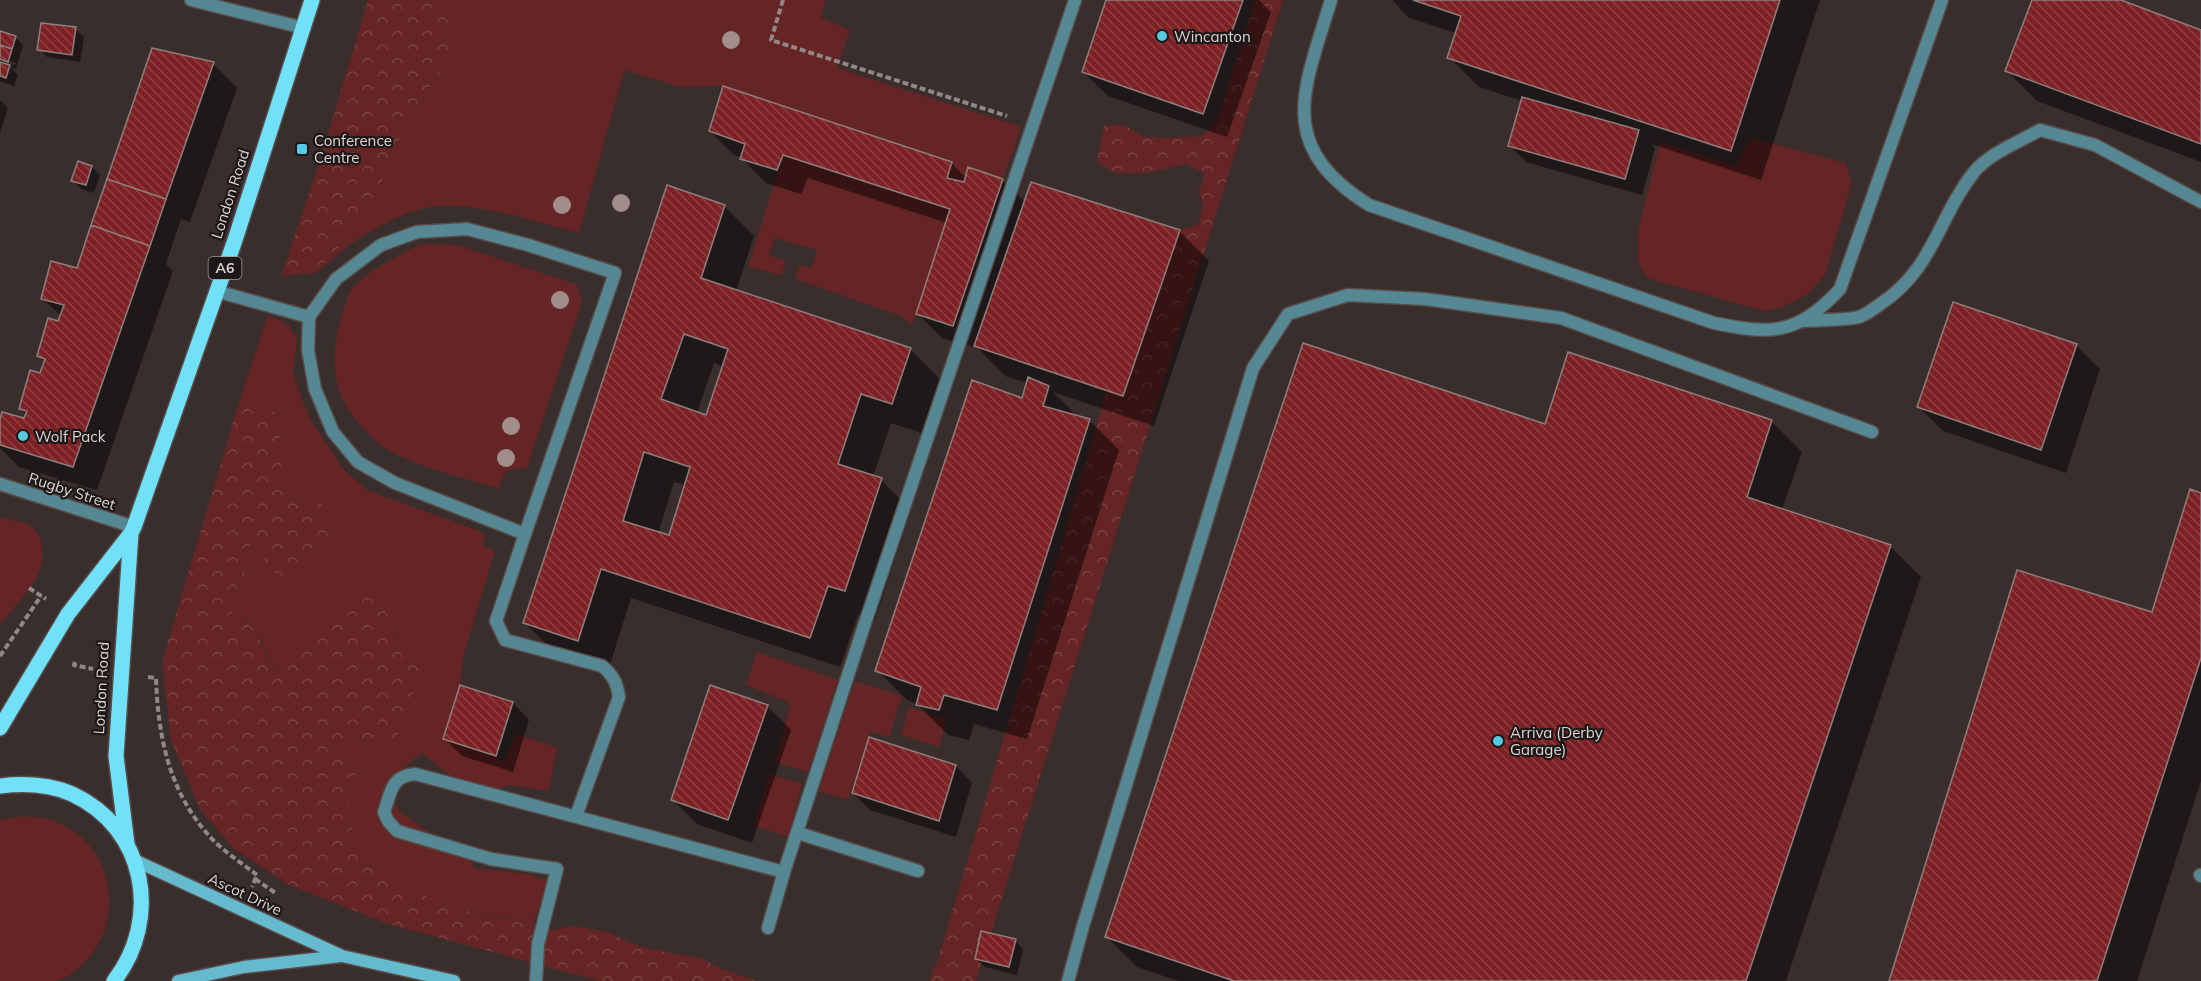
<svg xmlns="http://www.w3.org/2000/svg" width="2201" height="981" font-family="Mulish,sans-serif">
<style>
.grass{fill:#642524}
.forest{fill:url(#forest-crowns)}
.shadow{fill:#0007;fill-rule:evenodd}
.building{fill:url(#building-back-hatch);stroke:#8d7f7e;stroke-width:1.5;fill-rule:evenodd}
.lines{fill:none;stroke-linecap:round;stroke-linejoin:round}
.lane-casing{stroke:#584c4b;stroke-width:15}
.street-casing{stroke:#584c4b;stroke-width:15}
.secondary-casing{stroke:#584c4b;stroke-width:15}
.primary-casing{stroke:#584c4b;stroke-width:18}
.path{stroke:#918786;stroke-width:4;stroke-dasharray:6 3;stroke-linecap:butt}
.lane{stroke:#568894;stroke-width:12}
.street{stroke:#568894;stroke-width:12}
.secondary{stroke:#66bacd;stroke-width:12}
.primary{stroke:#71e0f9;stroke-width:15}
.tree{fill:#a18d8b}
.poi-dot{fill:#57c9e2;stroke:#1d1717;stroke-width:2}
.labels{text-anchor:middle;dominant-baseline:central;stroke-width:4.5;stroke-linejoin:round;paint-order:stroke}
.shield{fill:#1d1717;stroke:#a49d9c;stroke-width:1.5}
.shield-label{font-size:14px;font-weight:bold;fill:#ded6d5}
.poi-label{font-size:15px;fill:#ded6d5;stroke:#1d1717;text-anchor:start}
.street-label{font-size:15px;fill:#ded6d5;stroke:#1d1717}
</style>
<defs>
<pattern id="forest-crowns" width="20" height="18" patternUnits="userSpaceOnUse" patternTransform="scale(1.5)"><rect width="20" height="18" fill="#642524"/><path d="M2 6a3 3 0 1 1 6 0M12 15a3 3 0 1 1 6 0" fill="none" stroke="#7a4443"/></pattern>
<pattern id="building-back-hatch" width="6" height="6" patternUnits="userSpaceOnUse" patternTransform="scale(1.5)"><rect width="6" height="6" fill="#7d2124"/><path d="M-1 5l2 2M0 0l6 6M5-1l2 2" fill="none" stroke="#8f4043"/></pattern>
</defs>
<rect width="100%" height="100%" fill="#3a2e2d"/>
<path class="grass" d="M455,0H826L820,17L850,30L837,68L1021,127L1003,179L969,167L964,182L947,178L952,162L723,86L681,87L624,70L579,233C536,222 474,200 430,207C410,210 389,221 371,231C351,242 333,259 315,273L343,243L358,215L374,199L387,158L411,123L429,89L448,61V22Z
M1751,138L1845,163L1852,182L1825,275L1807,295L1783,307L1764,311L1647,278L1638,262V231L1660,142L1736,166Z
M783,155L950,209L912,325L901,316L795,279L800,265L812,268L817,250L775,238L769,255L786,261L781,275L748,267Z
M422,244L457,245L576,284L582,301L527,468L505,471L499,489C462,477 415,467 383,447C377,443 371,436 366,431C332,398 329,363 341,318C344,308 348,292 355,285C371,269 401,254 422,244Z
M268,315L289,325L297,340L293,373L301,396L310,419L344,470L369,491L485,533L483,545L495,551L463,657L460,685L443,739L504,761L515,734L557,747L549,791L510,785L485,792L461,785L422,753L386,782L399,811L444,844L470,858L474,868L527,874L548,880L533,925L444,905L376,872L348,848L345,836L353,828L348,803L357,770L339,754L348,739L359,737L373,743L409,701L422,668L407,663L399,650L393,625L343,604L309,637L293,648L289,667L274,670L262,640L248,622L231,613V594L242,590L245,572L243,548L266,541L328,538L332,518L317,499L284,498L278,413L239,402Z
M0,518C9,520 25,521 32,527C37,531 40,537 41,543C50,575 18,602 0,624Z
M757,652L838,680L808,772L774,762L791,703L746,685Z
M855,681L902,696L889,737L871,732L848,800L818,791Z
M909,707L947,719L939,747L901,735Z
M769,774L802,784L788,837L754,826Z
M22,816C32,817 43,817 54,821C112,841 127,917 86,961C78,969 67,979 55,981C38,981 17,981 0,981V820Z"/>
<path class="forest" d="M368,0H455L448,22V61L429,89L411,123L387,158L380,194L358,215L343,243L315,273L281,276L321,158Z
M1255,0H1283L976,981H929L938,959L1107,391L1124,396L1180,230L1199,224L1203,205L1199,191L1205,173L1185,164L1147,173H1115L1097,162L1104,126L1123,125L1145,137L1170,138L1202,136L1217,121Z
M239,402L278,413L284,498L317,499L332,518L328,538L303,567L287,582L264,565L266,541L243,548L245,572L242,590L231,594L232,613C262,630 260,641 274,670L289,667L293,648L309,637L343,604L366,596C396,608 391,639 407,663L423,667L396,739L373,743L359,737L348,739L340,754L357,770L348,803L353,828L345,836L349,848L376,872L444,905L553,930L573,926L608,932L633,944L654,950L700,958L723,970L758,981H600L388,924L287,884L233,848L200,809L171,740L162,662Z"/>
<path class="shadow" d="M1108,0H1259L1271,12L1227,137L1108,96L1083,72Z
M1392,0H1820L1761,180L1651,144L1655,148L1642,195L1526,162L1509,145L1522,101L1479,87L1449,57L1456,33L1409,18Z
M2033,0H2117L2201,31V162L2037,101L2007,71Z
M75,29L84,37L80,62L47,57L39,49Z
M0,33L15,37L23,45L16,69L10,67L18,75L14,86L0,81V61L15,65L16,63L0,58Z
M213,64L237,88L190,222L181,219L166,264L173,271L97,490L19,467L0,448V424L25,420L27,415L21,409L40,375L45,362L39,356L61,316L43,299L78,269Z
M0,100L8,108L0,133Z
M710,131L951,163L966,178L1002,180L1026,203L1179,231L1209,261L1154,426L1053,392L1078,417L1089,420L1119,450L1027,739L974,724L969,740L948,735L917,704L907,700L877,670L1023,400L1027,383L1005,376L978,348L942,338L918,314L947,223L808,178L801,194L766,183L742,158L734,155Z
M92,167L100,175L94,193L81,189L73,181Z
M724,206L754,236L736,291L910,349L940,379L922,433L891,423L873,477L881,480L911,510L875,620L858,615L840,667L631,598L608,671L555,653L525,623ZM714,363L724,367L707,416L697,413ZM674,482L686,485L670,537L658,534Z
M2076,345L2100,369L2066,473L1943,431L1919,407Z
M1569,354L1772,422L1802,452L1782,510L1891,547L1921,577L1786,981H1178L1137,967L1107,937L1546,426Z
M2201,494V781L2137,981H1891L2153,613Z
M513,703L529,720L513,772L462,756L445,739Z
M767,706L791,730L752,843L697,824L673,800Z
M870,739L956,766L972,783L956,837L870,810L853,793Z
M1015,941L1023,949L1017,975L985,967L976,959Z"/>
<path class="building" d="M1106,0H1243L1203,114L1082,72Z
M1413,0H1780L1731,151L1447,58L1461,16Z
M2032,0H2121L2201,30V144L2005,71Z
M41,23L76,27L72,55L37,50Z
M0,31L16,36L12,49L0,45Z
M0,45L12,49L8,62L0,59Z
M152,48L214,62L166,199L107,179Z
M0,62L10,65L6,78L0,76Z
M723,86L952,162L947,178L964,182L968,167L1003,179L953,326L916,314L950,209L783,155L777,170L740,159L745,144L709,131Z
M1522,97L1639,130L1625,179L1508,146Z
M78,161L92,166L86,185L71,181Z
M107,179L166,199L150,246L91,225Z
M1031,182L1180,230L1123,396L974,346Z
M667,185L725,205L701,278L911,348L892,404L861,394L838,464L882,478L845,591L828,586L810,638L601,569L578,641L523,623ZM684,334L728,349L706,415L661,399ZM644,452L690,467L669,535L623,521Z
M91,225L150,246L73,467L0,445V419L2,412L24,418L27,411L19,409L30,370L40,373L45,359L37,356L48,318L58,321L64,305L41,299L51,261L77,268Z
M1953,302L2077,344L2041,450L1917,407Z
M1303,343L1545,424L1568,352L1772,420L1747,497L1891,545L1746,981H1234L1105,937Z
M1028,377L1049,386L1043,406L1090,419L997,710L944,695L939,710L916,705L921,687L875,671L972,380L1022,398Z
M2190,489L2201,493V658L2097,981H1889L2017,570L2152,612Z
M460,685L513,702L496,756L443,739Z
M710,685L768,705L728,820L671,800Z
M869,737L956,765L939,821L852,793Z
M981,931L1016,939L1009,967L975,959Z"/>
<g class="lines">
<defs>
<path id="lane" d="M191,0L304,28
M1331,0C1304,90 1274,145 1369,205L1714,323C1772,335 1797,335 1840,289L1942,0
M216,291L309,317
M1804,321C1822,319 1842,321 1859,317C1866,315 1873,309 1879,305C1934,269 1937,219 1974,172C1990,153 2019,142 2040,130L2095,145L2201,202
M525,534L395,483L358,462L333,432L315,389L308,350L309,317L336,279L381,245L417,232L467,229L528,245L615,273L525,534L496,621L505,640L602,666C613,675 617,683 619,697L576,816
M798,833L918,871
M2200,875L2201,876
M768,928L784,872L863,629L1075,0
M536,981L538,944L557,869L491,859L397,831L388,821L384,812C391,792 391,776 415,774L784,872
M1068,981L1083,926L1253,368L1288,314L1348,295L1425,299L1561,318L1872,432"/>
<path id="street" d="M0,484L134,527"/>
<path id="secondary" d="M134,860L342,956L454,981
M178,981L244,967L341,956"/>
<path id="primary" d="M0,728L68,614L131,533L134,527L235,240L312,0
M0,786C25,783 49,784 72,794C146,828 162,919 114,981
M127,844L116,756L131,533"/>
</defs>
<use href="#lane" class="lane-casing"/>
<use href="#street" class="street-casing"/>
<use href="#secondary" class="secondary-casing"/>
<use href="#primary" class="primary-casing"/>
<path class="path" d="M783,0L771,40L1007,116
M29,588L46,599
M0,656L41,596
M75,662L74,665L93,669
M148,677L156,678C158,739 170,795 213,840C226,853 243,864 257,875L252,887
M255,879L277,894"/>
<use href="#lane" class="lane"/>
<use href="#street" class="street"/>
<use href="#secondary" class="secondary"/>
<use href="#primary" class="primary"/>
</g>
<g class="tree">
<circle cx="731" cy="40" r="9"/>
<circle cx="621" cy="203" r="9"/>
<circle cx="562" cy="205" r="9"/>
<circle cx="560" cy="300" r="9"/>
<circle cx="511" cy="426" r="9"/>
<circle cx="506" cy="458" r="9"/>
</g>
<g class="poi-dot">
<circle cx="1162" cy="36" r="6"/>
<rect x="296" y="143" width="12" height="12" rx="3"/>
<circle cx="23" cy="436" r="6"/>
<circle cx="1498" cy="741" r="6"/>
</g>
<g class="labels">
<rect class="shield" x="208.5" y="257" width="33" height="22" rx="4.5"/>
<g class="shield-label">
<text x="225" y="268">A6</text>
</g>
<g class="poi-label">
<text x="1174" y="36">Wincanton</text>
<text x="314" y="140">Conference<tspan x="314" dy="17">Centre</tspan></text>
<text x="35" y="436">Wolf Pack</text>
<text x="1510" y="732">Arriva (Derby<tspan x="1510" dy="17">Garage)</tspan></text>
</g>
<g class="street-label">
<text transform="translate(230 194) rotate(-72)">London Road</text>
<text transform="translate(72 491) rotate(18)">Rugby Street</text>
<text transform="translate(101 688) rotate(-87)">London Road</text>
<text transform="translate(245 894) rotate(25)">Ascot Drive</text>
</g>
</g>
</svg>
